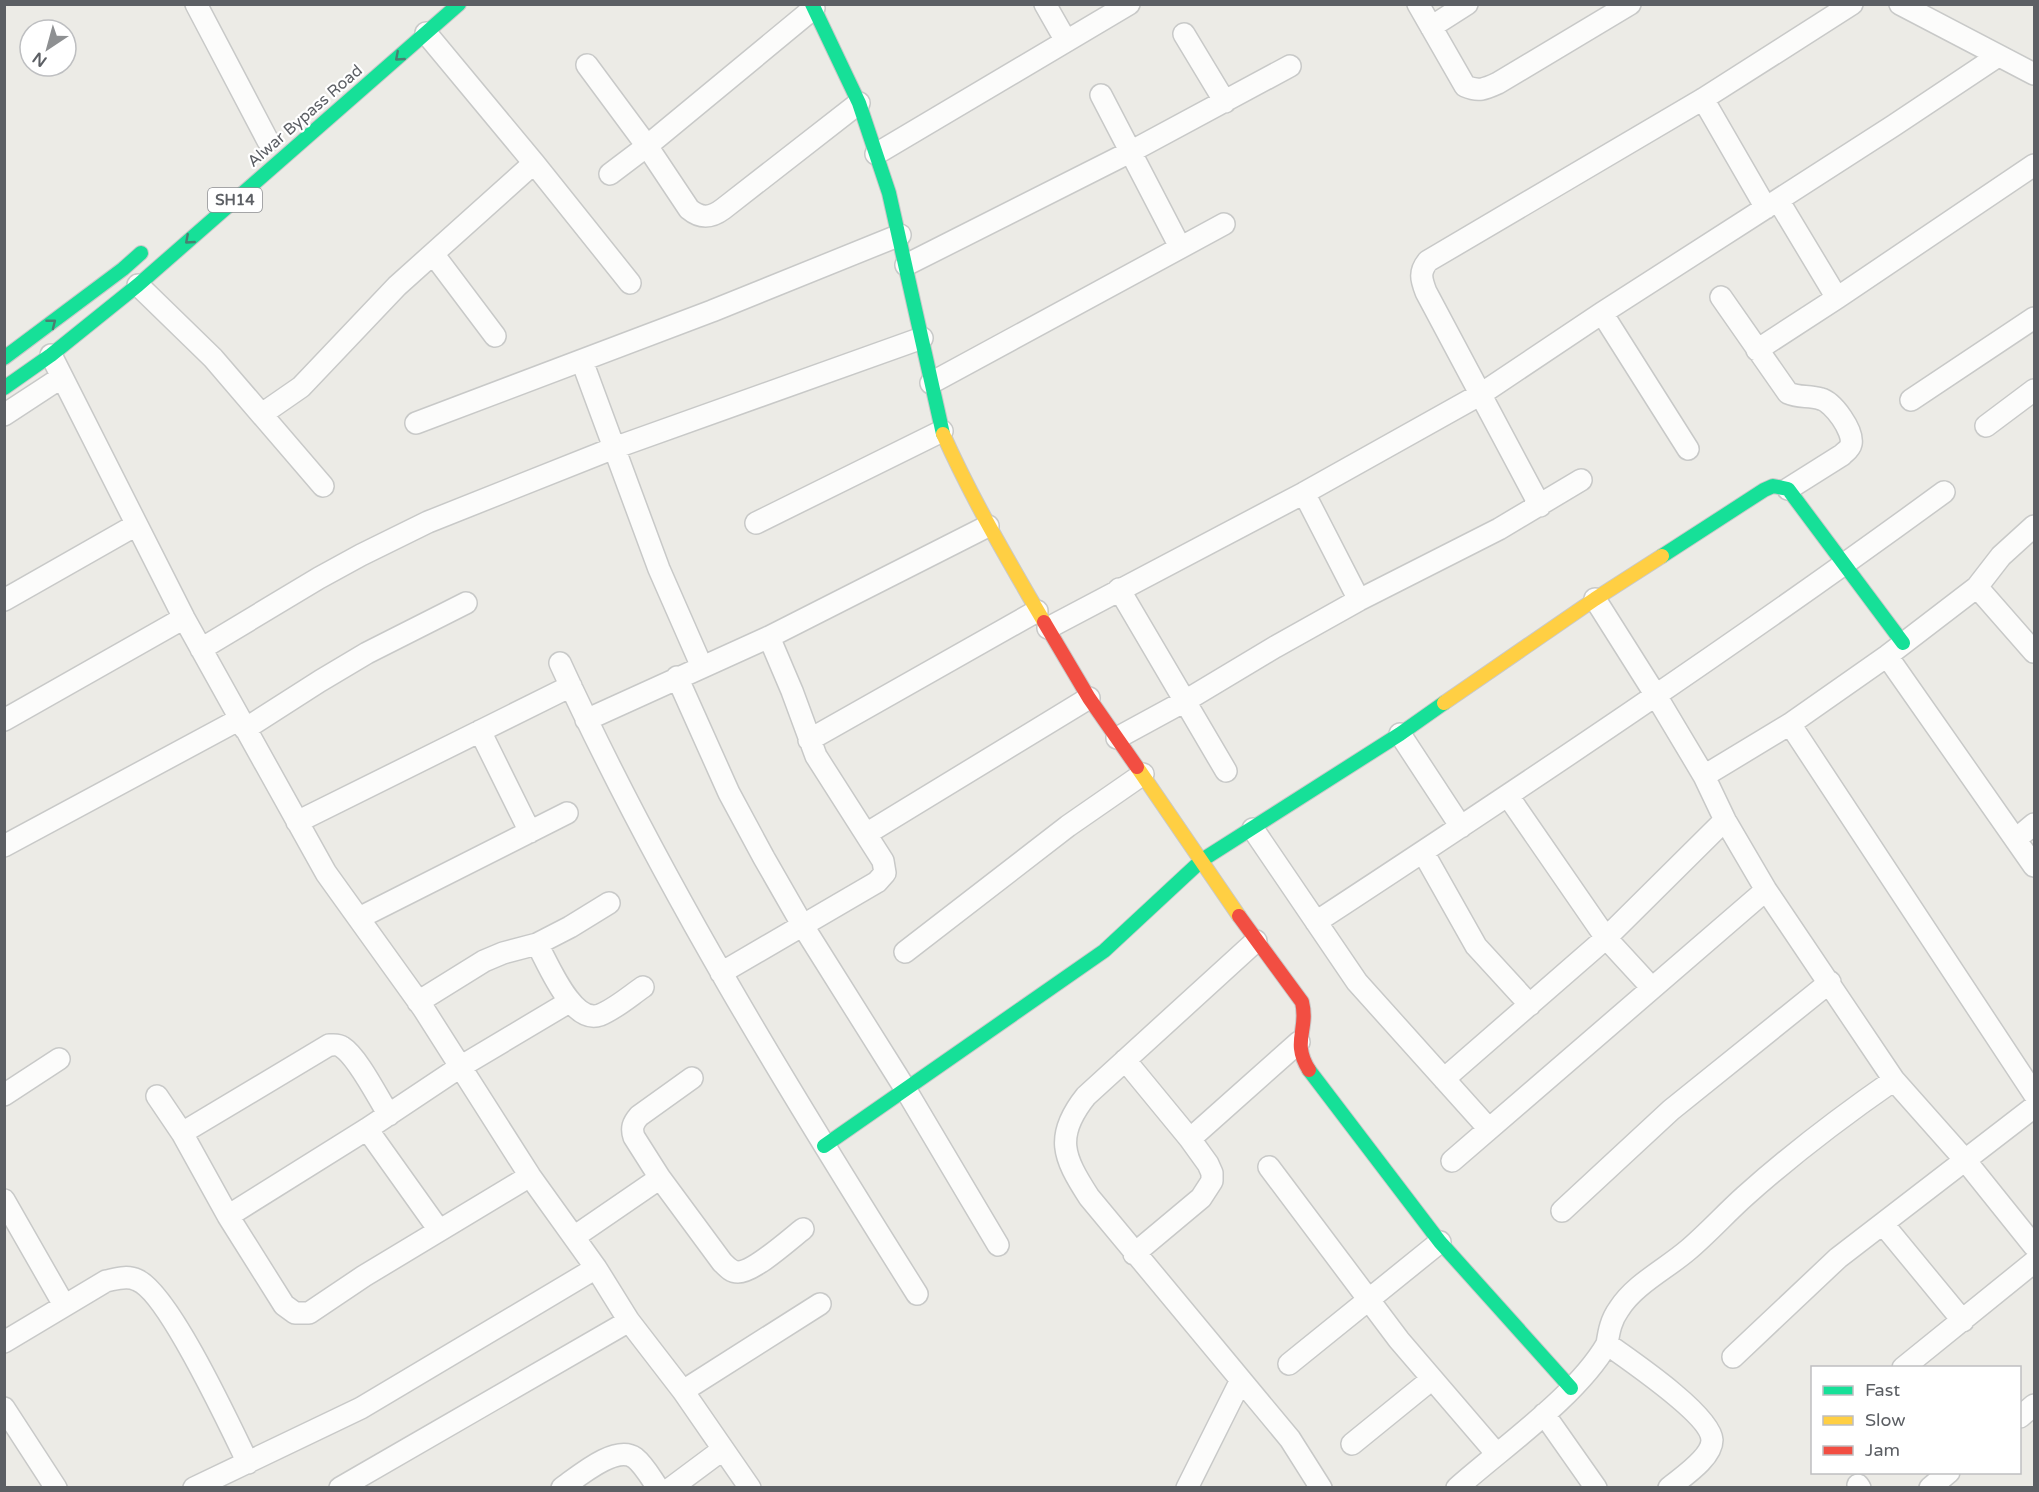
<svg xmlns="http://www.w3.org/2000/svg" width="2039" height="1492" font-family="'Varela Round',sans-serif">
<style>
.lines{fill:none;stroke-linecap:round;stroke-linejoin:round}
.street-casing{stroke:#c8c9c8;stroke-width:24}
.fast-casing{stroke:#c9c9c9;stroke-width:16}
.slow-casing{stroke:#c9c9c9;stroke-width:16}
.jam-casing{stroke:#c9c9c9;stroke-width:16}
.street{stroke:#fcfcfb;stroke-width:21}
.fast{stroke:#16e098;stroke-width:14}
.slow{stroke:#ffcf43;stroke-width:14}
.jam{stroke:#f24e42;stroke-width:14}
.oneway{stroke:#4a7f71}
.labels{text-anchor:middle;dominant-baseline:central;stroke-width:4.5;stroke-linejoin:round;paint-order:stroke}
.shield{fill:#fff;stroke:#8d8f92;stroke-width:1.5}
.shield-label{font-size:15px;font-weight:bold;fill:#5c5f64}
.street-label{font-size:16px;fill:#5c5f64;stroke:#fff}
</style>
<rect width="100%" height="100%" fill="#ecebe6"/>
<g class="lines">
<defs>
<path id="street" d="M196,4L268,141
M1045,4L1066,41
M1418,4L1465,86C1479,92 1485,89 1498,83L1630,4
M1900,4L2034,74
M1431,27L1467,4
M426,33L534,163L630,283
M1184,34L1225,102
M587,65L647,146L689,209C701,219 711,218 723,209L859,103
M1101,95L1180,247
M1703,99L1766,208
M876,154L1129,4
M610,174L647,146L814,8
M1778,200L1837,298
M434,255L495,336
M906,265L1132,151L1290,66
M138,285L213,358L323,486
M1721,297L1788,393C1799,398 1809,395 1821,399C1833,402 1854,431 1851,444C1850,449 1846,451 1842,455L1788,489
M1602,313L1688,449
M1757,350L1837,298L2034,165
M51,355L184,618L326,873L423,1008L530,1176L596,1268L629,1321L683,1391L750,1488
M582,361L659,569L702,667
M931,383L1224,224
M1911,400L2034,318
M262,414L301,387L397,286L534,163
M4,415L62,377
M416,423L712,311L900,235
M1986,426L2034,390
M1304,493L1359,600
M1540,506L1426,292C1421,279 1419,272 1428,261L1703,99L1852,4
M756,523L942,431
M1977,587L2034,652
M1119,589L1226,771
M1595,599L1655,694L1704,776L1725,820L1766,890L1894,1080L1965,1160L2034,1246
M4,600L136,525
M1048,628L1304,493L1481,394L1602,313L1893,126L1998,56
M201,649L319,578L361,555L428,522L614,448L922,338
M1887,656L2034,866
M560,663C661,883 788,1089 917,1294
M677,677L729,793L764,858L803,926L906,1090L998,1245
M4,720L184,618
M586,720L769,637L988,526
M1790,724L2034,1094
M245,729L320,681L367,653L466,603
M480,731L530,832
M1400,734L1461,827
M1117,738L1185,701L1275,647L1359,600L1499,529L1581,480
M809,740L1037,611
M1704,776L1790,724L1887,656L1977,587L2001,556L2034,526
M1508,796L1606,938L1652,988
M297,822L571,686
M1253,829L1357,982L1489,1129
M866,834L1089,698
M2016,839L2034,824
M4,846L240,719
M1423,852L1476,946L1530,1005
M359,918L567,813
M1316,922C1528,783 1739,642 1944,492
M1256,941L1086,1096C1054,1136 1063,1157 1089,1197L1290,1439L1321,1488
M537,944C548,963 572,1025 600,1015C615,1009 630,996 643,987
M905,952L1068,826L1143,774
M721,973L877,882L885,873L883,861L816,756L792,691L769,637
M418,1002L484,961L503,953L537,944L570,927L609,903
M1125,1060L1190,1139L1208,1164L1212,1173V1181L1201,1198L1134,1254
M692,1078L639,1116C633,1123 631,1128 634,1137L660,1178L722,1262C727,1267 731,1272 738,1272C754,1272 790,1239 803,1229
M1444,1079L1606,938L1725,820
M4,1095L59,1059
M157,1096L182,1133L228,1216L284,1305L295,1313H309L364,1276L530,1176
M367,1129L439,1230
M182,1133L329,1045C334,1045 338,1044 342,1047C358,1057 378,1098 389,1115
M1190,1139L1299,1042
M1452,1161L1766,890
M1269,1167L1399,1340L1496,1453
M4,1200L64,1305
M1562,1211L1671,1110L1830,982
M228,1216L367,1129L460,1067L569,1002
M1883,1224L1963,1321
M574,1237L660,1178
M4,1342L106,1281C116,1279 127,1275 137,1280C168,1292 231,1428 248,1463
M1607,1344C1609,1331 1611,1320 1619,1309C1635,1284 1666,1269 1688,1250C1708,1233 1726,1213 1745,1196C1792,1154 1842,1116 1894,1080
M1733,1357L1838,1258L2034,1107
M1289,1364L1440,1242
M1903,1368L2034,1262
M683,1391L820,1304
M4,1408L56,1488
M1544,1414L1596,1488
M2020,1417L2034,1405
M1352,1444L1432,1379
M1858,1485L1860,1488
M194,1488L361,1408L596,1268
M340,1488L629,1321
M562,1488C579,1476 616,1444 635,1458C644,1465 651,1478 658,1488
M671,1488L722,1450
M1187,1488L1241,1380
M1457,1488C1503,1447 1577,1396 1607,1344C1628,1359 1711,1415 1712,1440C1712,1458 1682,1477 1669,1488
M1930,1488L1949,1472"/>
<path id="fast" d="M812,4L859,103L889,193L943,434
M4,358L123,269L141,253
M4,388L51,355L138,285L459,4
M1662,556L1764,490L1773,486L1788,489L1903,643
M1309,1070L1440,1242L1571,1388
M824,1146L1104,951L1202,860L1400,734L1444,703"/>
<path id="slow" d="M943,434C972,499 1008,560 1044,622
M1444,703L1595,599L1662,556
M1137,767L1239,916"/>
<path id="jam" d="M1044,622L1089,698L1137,767
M1239,916L1302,1002C1309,1030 1291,1041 1309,1070"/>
</defs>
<use href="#street" class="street-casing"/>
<use href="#fast" class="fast-casing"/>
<use href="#slow" class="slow-casing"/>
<use href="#jam" class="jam-casing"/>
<use href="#street" class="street"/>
<use href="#fast" class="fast"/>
<use href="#slow" class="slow"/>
<use href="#jam" class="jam"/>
</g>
<defs><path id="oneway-chevron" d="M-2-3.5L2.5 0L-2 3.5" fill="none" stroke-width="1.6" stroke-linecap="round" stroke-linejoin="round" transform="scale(1.5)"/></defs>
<g class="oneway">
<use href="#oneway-chevron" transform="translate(399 57) rotate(139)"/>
<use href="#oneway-chevron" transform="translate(189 240) rotate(139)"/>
<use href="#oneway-chevron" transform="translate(52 323) rotate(-38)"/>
</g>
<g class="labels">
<rect class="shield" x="208" y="188" width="54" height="24" rx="4.5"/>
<g class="shield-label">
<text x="235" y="200">SH14</text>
</g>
<g class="street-label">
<text transform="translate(305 116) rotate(-41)">Alwar Bypass Road</text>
</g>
</g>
<rect width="2039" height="1492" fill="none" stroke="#5c5f64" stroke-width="12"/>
<rect x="1811" y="1366" width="210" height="108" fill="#ffffff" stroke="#bebfc1" stroke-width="1.5"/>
<rect x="1823" y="1386" width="30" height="9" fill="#16e098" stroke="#bebfc1" stroke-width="1.5"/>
<text x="1865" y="1396" font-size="18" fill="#5c5f64">Fast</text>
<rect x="1823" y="1416" width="30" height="9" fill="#ffcf43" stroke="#bebfc1" stroke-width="1.5"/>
<text x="1865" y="1426" font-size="18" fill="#5c5f64">Slow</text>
<rect x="1823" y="1446" width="30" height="9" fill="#f24e42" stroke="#bebfc1" stroke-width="1.5"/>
<text x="1865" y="1456" font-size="18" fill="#5c5f64">Jam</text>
<g transform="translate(48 48) rotate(216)"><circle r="28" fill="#ffffff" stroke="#bebfc1" stroke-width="1.5"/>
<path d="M0-4.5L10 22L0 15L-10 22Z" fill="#8e9092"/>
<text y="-9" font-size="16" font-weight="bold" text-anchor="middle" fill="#5c5f64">N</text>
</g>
</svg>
